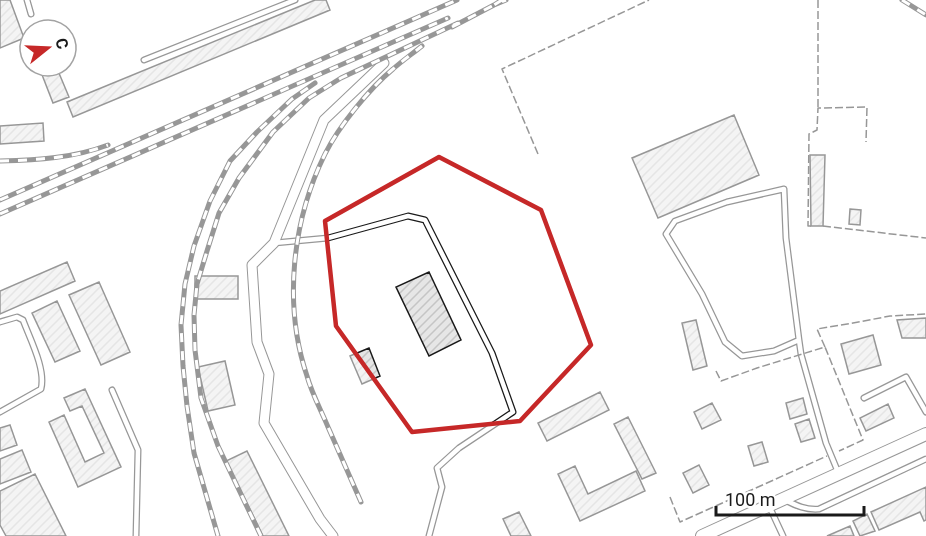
<svg xmlns="http://www.w3.org/2000/svg" width="926" height="536" font-family="Roboto,sans-serif">
<style>
.building{fill:url(#building-hatch);stroke:#1a1a1a;stroke-width:1.5}
.lines{fill:none;stroke-linecap:round;stroke-linejoin:round}
.service-casing{stroke:#1a1a1a;stroke-width:7}
.minor-casing{stroke:#1a1a1a;stroke-width:11}
.secondary-casing{stroke:#1a1a1a;stroke-width:14}
.service{stroke:#fff;stroke-width:4.5}
.minor{stroke:#fff;stroke-width:9}
.secondary{stroke:#fff;stroke-width:12}
.rail-casing{stroke:#1a1a1a;stroke-width:5}
.rail{stroke:#fff;stroke-width:3;stroke-dasharray:9;stroke-linecap:butt}
.fence{stroke:#1a1a1a;stroke-width:1.5;stroke-dasharray:8 3;stroke-linecap:butt}
.marked{fill:none;stroke:#c62828;stroke-width:4.5;stroke-linejoin:round}
</style>
<defs>
<pattern id="building-hatch" width="6" height="6" patternUnits="userSpaceOnUse" patternTransform="scale(1.5)"><rect width="6" height="6" fill="#e6e6e6"/><path d="M-1 1l2-2M0 6l6-6M5 7l2-2" fill="none" stroke="#c5c5c5"/></pattern>
</defs>
<rect width="100%" height="100%" fill="#fff"/>
<path class="building" d="M0,0H10L24,38L0,48Z
M315,0H326L330,10L73,117L67,102Z
M42,66H56L69,97L53,103L39,67Z
M734,115L759,175L658,218L632,158Z
M43,123L44,141L0,144V126Z
M810,155H825L823,226H811Z
M850,209L861,210L860,225L849,224Z
M67,262L75,281L0,314V291Z
M429,272L461,340L429,356L396,287Z
M195,276H238V299H195Z
M99,282L130,352L101,365L69,295Z
M57,301L80,351L55,362L32,313Z
M926,318V338H902L897,320Z
M696,320L707,366L693,370L682,323Z
M873,335L881,365L849,374L841,344Z
M369,348L380,376L362,384L350,356Z
M225,361L235,405L208,411L198,367Z
M85,389L121,467L78,487L49,422L64,415L85,462L104,453L82,406L70,411L64,398Z
M600,392L609,410L547,441L538,423Z
M803,398L807,414L790,419L786,403Z
M712,403L721,420L702,429L694,412Z
M888,404L894,418L866,431L860,418Z
M628,417L656,473L642,479L614,424Z
M809,419L815,438L801,442L795,424Z
M10,425L17,445L0,451V428Z
M762,442L768,462L754,466L748,446Z
M22,450L31,472L0,484V459Z
M247,451L289,536H263L226,461Z
M699,465L709,485L693,493L683,473Z
M575,466L588,494L636,471L645,491L580,521L558,474Z
M35,474L66,536H6L0,525V491Z
M926,487V520L924,521L920,512L879,530L871,512Z
M519,512L531,536H511L503,519Z
M867,514L875,531L860,536L853,521Z
M850,526L854,536H827Z"/>
<g class="lines">
<defs>
<path id="service" d="M27,0L31,14
M144,60L295,0
M784,189L786,238L799,340L774,351L742,356L725,342L702,294L666,234L675,221L727,202Z
M274,243L328,238L408,216L425,220L492,353L513,412L459,448L437,468L442,487L429,536
M0,322L17,317L23,320C30,339 46,369 41,389L0,412
M799,340L801,354L826,443L838,472
M112,390L138,450L136,536
M864,398L906,377L926,412
M785,500C797,506 806,510 819,509L926,459
M770,508L783,536"/>
<path id="minor" d="M333,536L320,519L264,423L269,374L257,342L252,265L274,243L324,120L384,63"/>
<path id="secondary" d="M702,536L926,434"/>
</defs>
<use href="#service" class="service-casing"/>
<use href="#minor" class="minor-casing"/>
<use href="#secondary" class="secondary-casing"/>
<use href="#service" class="service"/>
<use href="#minor" class="minor"/>
<use href="#secondary" class="secondary"/>
<defs>
<path id="rail" d="M502,0L494,5L506,0
M902,0L926,15
M452,27L494,5
M0,161C37,160 74,158 108,145
M0,200L457,0
M0,214L448,18
M361,502C350,477 339,452 328,427C321,410 312,394 307,376C283,305 292,221 325,154C339,126 369,89 393,69C402,61 412,54 422,46
M218,536L194,453L187,406L183,366L181,325L185,284L194,246L210,201L230,161L257,132L292,99L315,83
M261,536L218,446L201,398L195,350L194,315L197,284L207,251L219,213L239,178L273,132L309,98L341,78L458,23"/>
</defs>
<use href="#rail" class="rail-casing"/>
<use href="#rail" class="rail"/>
<path class="fence" d="M818,0V108
M538,154L502,69L649,0
M811,226H808L809,134L817,130L818,108L867,107L866,142
M823,226L926,238
M825,347L817,329L853,323L890,316L926,314
M716,371L721,381L757,368L825,347L863,440L839,451
M670,497L680,522L827,456"/>
</g>
<path d="M0 0H926V536H0ZM439,157L541,210L591,345L520,421L412,432L336,326L325,221Z" fill="#fff" fill-opacity=".55" fill-rule="evenodd"/>
<path class="marked" d="M439,157L541,210L591,345L520,421L412,432L336,326L325,221Z"/>
<g transform="translate(48 48) rotate(72)"><circle r="28" fill="#ffffff" stroke="#a3a3a3" stroke-width="1.5"/>
<path d="M0-4.5L10 22L0 15L-10 22Z" fill="#c62828"/>
<text y="-9" font-size="16" font-weight="bold" text-anchor="middle" fill="#1a1a1a">С</text>
</g>
<path d="M716 506v9h148v-9" fill="none" stroke="#1a1a1a" stroke-width="3"/>
<text x="725" y="506" font-size="18" fill="#1a1a1a" stroke="#ffffff" stroke-width="4.5" paint-order="stroke">100 m</text>
</svg>
